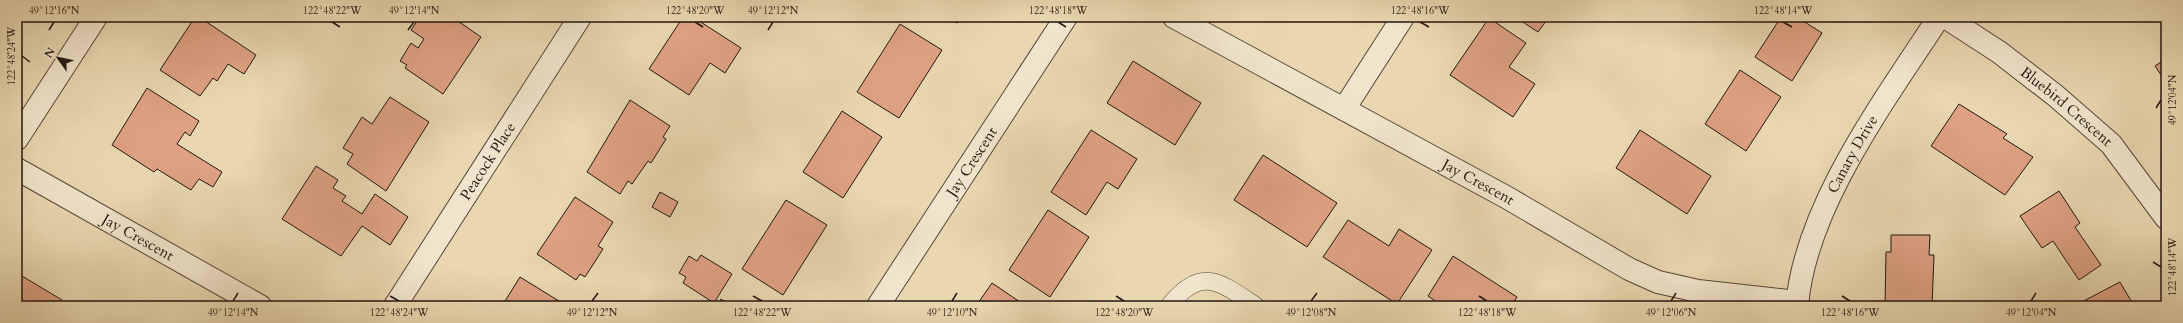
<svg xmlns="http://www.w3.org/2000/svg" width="2183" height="323" font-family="Cardo,serif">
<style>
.building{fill:#dea183;stroke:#231611}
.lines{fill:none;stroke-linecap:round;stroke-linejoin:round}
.lane-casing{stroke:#544639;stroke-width:18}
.street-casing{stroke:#544639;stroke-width:24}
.lane{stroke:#f0e5cc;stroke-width:17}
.street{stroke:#f0e5cc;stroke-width:22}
.ticks{fill:none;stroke:#231611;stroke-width:1.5}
.labels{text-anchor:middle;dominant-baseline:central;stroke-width:4;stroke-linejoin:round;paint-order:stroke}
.street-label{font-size:15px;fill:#231611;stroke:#f0e5cc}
.neatline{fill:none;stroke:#231611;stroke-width:1.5}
.ticks-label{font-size:10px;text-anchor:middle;fill:#231611}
</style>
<rect width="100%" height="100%" fill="#e8d7b0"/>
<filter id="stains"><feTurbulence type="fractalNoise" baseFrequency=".005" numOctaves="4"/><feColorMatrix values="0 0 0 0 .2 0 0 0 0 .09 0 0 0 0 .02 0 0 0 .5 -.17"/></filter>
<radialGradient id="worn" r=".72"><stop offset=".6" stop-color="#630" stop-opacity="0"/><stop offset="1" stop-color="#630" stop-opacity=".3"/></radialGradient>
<path class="building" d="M195,17H199L256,55L244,74L228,64L217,81L213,78L200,96L160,70Z
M420,17H452L481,37L443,94L405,68L407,65L400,61L411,43L418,48L424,39L411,30Z
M683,17H693L741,48L725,73L710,63L689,95L649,69Z
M947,17H961L957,23Z
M1515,17H1549L1538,32Z
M1781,17H1797L1822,33L1792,81L1755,57Z
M1489,18L1526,43L1509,67L1535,84L1513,117L1450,75Z
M900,24L942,50L899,118L857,92Z
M2166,59V82L2155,66Z
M1133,61L1201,103L1175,145L1107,103Z
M1740,70L1781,97L1746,151L1705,124Z
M147,88L199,121L190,136L185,132L177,144L222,172L213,187L199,179L191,190L157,169L154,172L112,145Z
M390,97L429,122L386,191L347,164L353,154L343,148L362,117L372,124Z
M630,100L670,126L663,137L666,139L651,163L648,161L632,184L628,181L620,194L587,172Z
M1959,104L2007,134L2003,138L2033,157L2005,195L1931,146Z
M842,111L882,137L843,198L803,172Z
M1091,130L1137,159L1118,189L1107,182L1086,215L1051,192Z
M1640,130L1711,176L1687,214L1616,168Z
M1263,155L1337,203L1307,247L1234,200Z
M316,166L338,180L333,188L346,196L342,201L362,214L375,194L408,217L390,245L362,226L341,256L282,219Z
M2059,191L2080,223L2075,227L2101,265L2079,280L2053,241L2042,248L2020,216Z
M660,192L678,202L670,217L652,207Z
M575,197L613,222L598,246L603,249L585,277L580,274L576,280L537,254Z
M786,200L827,225L783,295L742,269Z
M1048,210L1089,237L1050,297L1009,270Z
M1348,220L1389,246L1399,229L1432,250L1397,304L1323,257Z
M1891,235H1930L1929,255H1934L1932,306H1885L1886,252H1891Z
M701,255L732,274L714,303L683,283L686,277L679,273L689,256L697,261Z
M1453,256L1517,297L1511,306H1443L1428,296Z
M17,273L62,300L59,306H17Z
M520,277L567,306H502Z
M2120,282L2134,306H2074Z
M992,283L1026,306H976Z
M721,299L732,306H716Z"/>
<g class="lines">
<defs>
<path id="lane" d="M1169,306C1201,265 1220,282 1256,306"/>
<g id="street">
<path id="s1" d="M1174,17L1506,197L1629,269L1658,282L1698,291L1797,302"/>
<path id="s2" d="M1945,17L1999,52L2056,96L2111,144L2166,218"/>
<path d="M1344,109L1403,17"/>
<path d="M17,139L96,17"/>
<path id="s3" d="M17,169L260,306"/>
<path id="s4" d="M395,306L580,17"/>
<path id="s5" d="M878,306L1066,17"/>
<path id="s6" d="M1797,306C1805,206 1886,99 1939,17"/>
</g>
</defs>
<use href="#lane" class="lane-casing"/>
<use href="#street" class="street-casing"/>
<use href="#lane" class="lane"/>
<use href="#street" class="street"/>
</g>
<path class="ticks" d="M332,22L340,27M695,22L703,27M1058,22L1066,27M1420,22L1429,27M1783,22L1792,27M49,30L54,22M408,30L414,22M768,30L773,22M22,56L30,62M2156,108L2161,100M2153,262L2161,267M390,296L399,301M753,296L762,301M1116,296L1124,301M1479,296L1487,301M1842,296L1850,301M233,301L238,293M592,301L598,293M952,301L957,293M1311,301L1317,293M1671,301L1676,293M2031,301L2036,293"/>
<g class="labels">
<g class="street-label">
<text stroke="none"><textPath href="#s2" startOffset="151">Bluebird Crescent</textPath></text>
<text stroke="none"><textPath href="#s6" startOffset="163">Canary Drive</textPath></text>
<text stroke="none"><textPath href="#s4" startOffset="172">Peacock Place</textPath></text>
<text stroke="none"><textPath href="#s5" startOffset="172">Jay Crescent</textPath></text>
<text stroke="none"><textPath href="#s1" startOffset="346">Jay Crescent</textPath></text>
<text stroke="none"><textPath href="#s3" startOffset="139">Jay Crescent</textPath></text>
</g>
</g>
<rect width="2183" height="323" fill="none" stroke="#e8d7b0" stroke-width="44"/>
<g transform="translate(58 58) rotate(303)" stroke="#f0e5cc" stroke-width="3" paint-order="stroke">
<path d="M0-3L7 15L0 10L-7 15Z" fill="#231611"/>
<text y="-6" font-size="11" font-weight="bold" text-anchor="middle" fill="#231611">N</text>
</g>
<rect x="22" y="22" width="2139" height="279" class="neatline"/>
<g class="ticks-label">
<text x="54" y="14">49°12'16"N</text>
<text x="332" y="14">122°48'22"W</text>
<text x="414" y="14">49°12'14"N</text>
<text x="695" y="14">122°48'20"W</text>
<text x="773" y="14">49°12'12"N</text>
<text x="1058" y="14">122°48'18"W</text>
<text x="1420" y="14">122°48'16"W</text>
<text x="1783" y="14">122°48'14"W</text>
<text transform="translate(11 56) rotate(-90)" y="4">122°48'24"W</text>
<text transform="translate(2172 100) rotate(-90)" y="4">49°12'04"N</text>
<text transform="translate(2172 267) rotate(-90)" y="4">122°48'14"W</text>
<text x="233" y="316">49°12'14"N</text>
<text x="399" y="316">122°48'24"W</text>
<text x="592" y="316">49°12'12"N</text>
<text x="762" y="316">122°48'22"W</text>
<text x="952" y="316">49°12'10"N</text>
<text x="1124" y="316">122°48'20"W</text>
<text x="1311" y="316">49°12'08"N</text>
<text x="1487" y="316">122°48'18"W</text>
<text x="1671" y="316">49°12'06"N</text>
<text x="1850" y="316">122°48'16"W</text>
<text x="2031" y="316">49°12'04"N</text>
</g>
<rect width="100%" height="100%" filter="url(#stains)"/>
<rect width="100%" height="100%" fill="url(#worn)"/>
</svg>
